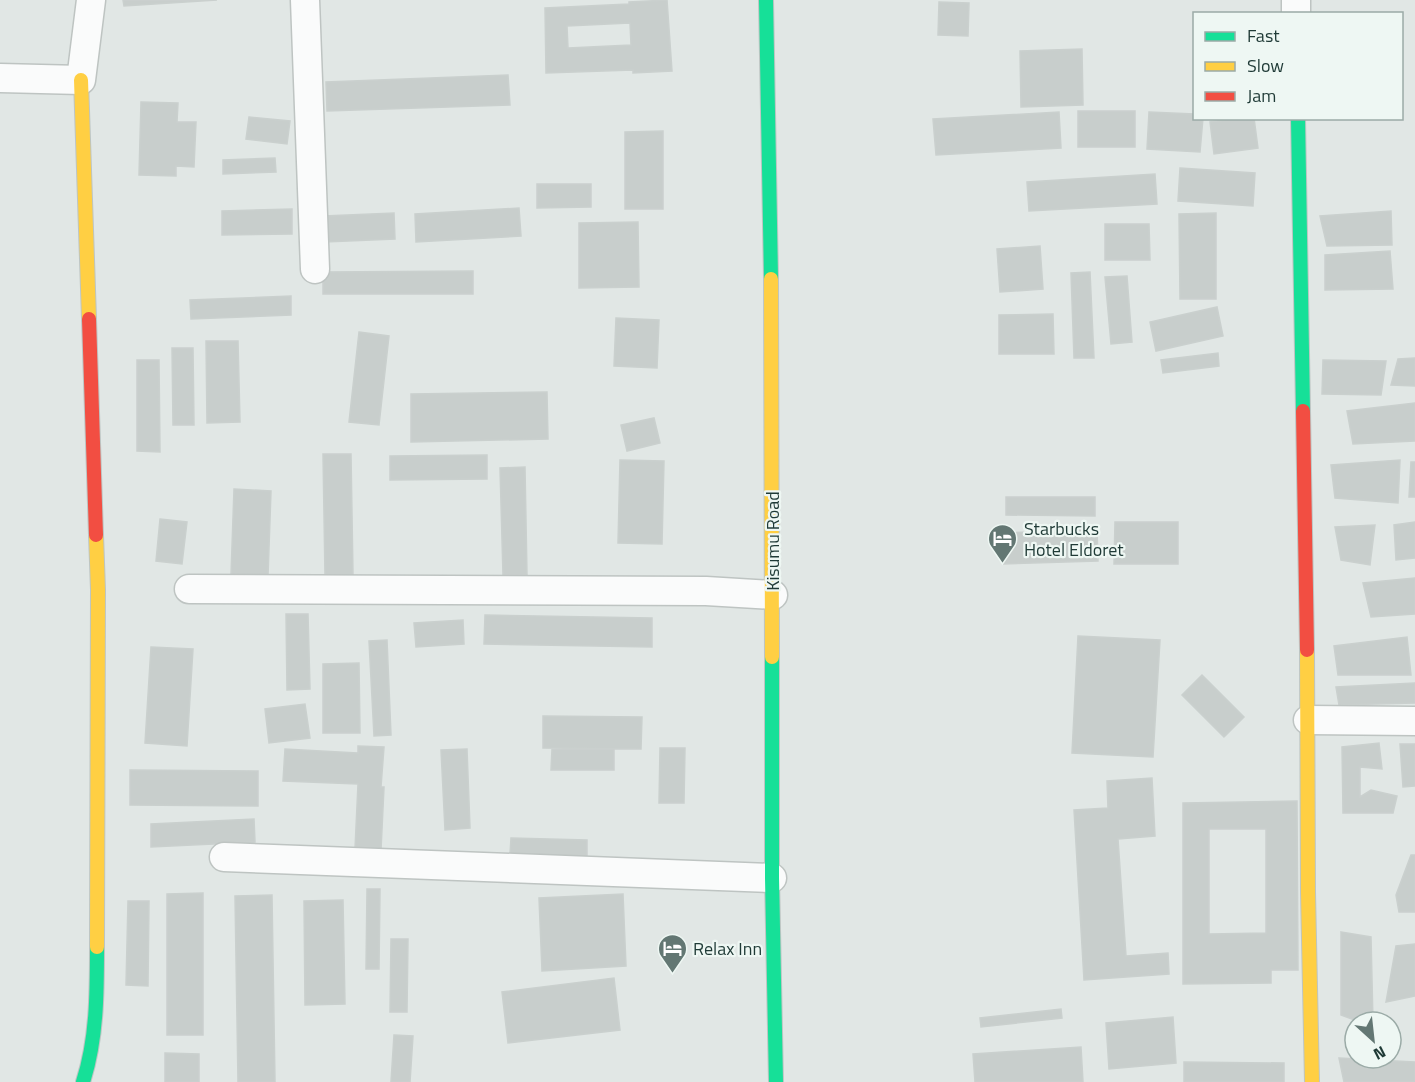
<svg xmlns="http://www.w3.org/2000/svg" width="1415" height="1082" font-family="'Titillium Web',sans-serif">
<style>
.building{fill:#c8cecc;stroke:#cad0ce;stroke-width:1.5;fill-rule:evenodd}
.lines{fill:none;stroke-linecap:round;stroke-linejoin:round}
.street-casing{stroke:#bec4c2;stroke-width:31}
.fast-casing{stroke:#bdc5c3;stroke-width:16}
.slow-casing{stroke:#bdc5c3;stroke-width:16}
.jam-casing{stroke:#bdc5c3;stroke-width:16}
.street{stroke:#fafbfb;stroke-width:28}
.fast{stroke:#16e098;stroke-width:14}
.slow{stroke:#ffcf43;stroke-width:14}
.jam{stroke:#f24e42;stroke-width:14}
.labels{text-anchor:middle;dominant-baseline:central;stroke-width:4.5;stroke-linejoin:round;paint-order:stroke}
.poi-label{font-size:18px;fill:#1f3a36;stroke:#eef7f3;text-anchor:start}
.street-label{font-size:18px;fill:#1f3a36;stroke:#eef7f3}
</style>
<rect width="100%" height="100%" fill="#e1e7e5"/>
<path class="building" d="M123,0H217L124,6Z
M667,0L672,71L633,73V70L546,73L545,8L629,4V2ZM630,23L631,45L568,48L567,26Z
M939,2L969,3L968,36L938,35Z
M1082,49L1083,105L1021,107L1020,51Z
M508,75L510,105L327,111L326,82Z
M141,102L178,103L177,122H196L194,167L176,166V176L139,175Z
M1078,111H1135V147H1078Z
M1059,112L1061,148L936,155L933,119Z
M1149,112L1194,114V118H1203L1200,152L1147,149Z
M249,117L290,121L287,144L246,139Z
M1239,118H1254L1258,148L1214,154L1210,122Z
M663,131V209H625V132Z
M275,158L276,172L223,174V160Z
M1180,168L1255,173L1253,206L1178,201Z
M1155,174L1157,204L1029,211L1027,182Z
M537,184H591V207L537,208Z
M519,208L521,236L416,242L415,214Z
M292,209V234L222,235V211Z
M1391,211L1392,245L1327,246L1320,216Z
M394,213L395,239L325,242L324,216Z
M1216,213V299H1180L1179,214Z
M638,222L639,287L579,288V223Z
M1105,224H1149L1150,260H1105Z
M1040,246L1043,289L1000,292L997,249Z
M1390,251L1393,289L1325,290V255Z
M473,271V294H323V272Z
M1090,272L1094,358H1074L1071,273Z
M1127,276L1132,342L1111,344L1105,277Z
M291,296V315L191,319L190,300Z
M1217,307L1223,336L1156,351L1150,322Z
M1053,314L1054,354H999V315Z
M616,318L659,320L657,368L614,366Z
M359,332L389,336L379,425L349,422Z
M206,341H238L240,422L207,423Z
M172,348H193L194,425H173Z
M1218,353L1219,366L1163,373L1161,360Z
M1415,358V386L1391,385L1398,359Z
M137,360H159L160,452L137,451Z
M1323,360L1386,361L1381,395L1322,394Z
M547,392L548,439L411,442V394Z
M1415,403V441L1353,444L1347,411Z
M654,418L660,443L627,451L621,425Z
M323,454H351L353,575L325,576Z
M487,455V479L390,480V456Z
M620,460L664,461L662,544L618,543Z
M1400,460L1398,503L1335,498L1331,465Z
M1411,462H1415V497H1409Z
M525,467L527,575H503L500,468Z
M234,489L271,491L268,576L231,575Z
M1006,497H1095V516L1006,515Z
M160,519L187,522L182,564L156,561Z
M1115,522H1178V564H1114Z
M1415,522V558L1396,560L1394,525Z
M1375,525L1370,565L1341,560L1335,527Z
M1097,529L1098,561L1003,564L1002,533Z
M1415,578V614L1371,617L1363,583Z
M286,614H308L310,689L287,690Z
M485,615L652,618V647L484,644Z
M463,620L464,644L416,647L414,623Z
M1078,636L1160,640L1153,757L1072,753Z
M1407,637L1411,675H1338L1334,646Z
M387,640L391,735L374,736L369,641Z
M151,647L193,649L187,746L145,743Z
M359,663L360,733H323V664Z
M1202,675L1244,717L1224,737L1182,695Z
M1415,683V703L1339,705L1336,687Z
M305,704L310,738L269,743L265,709Z
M543,716L642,717L641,749L543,748Z
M1379,743L1382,769L1360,767V797L1371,790L1397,796L1393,813H1343L1342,747Z
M1400,744H1415V786L1403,787Z
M358,746L384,747L381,787H384L381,850L355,849L358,784L283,781L285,749L358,753Z
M660,748H685L684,803H659Z
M467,749L470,828L445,830L441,750Z
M552,749H614V770H551Z
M130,770L258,771V806L130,805Z
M1152,778L1155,836L1118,839L1126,956L1168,953L1169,974L1084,980L1074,810L1108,808L1107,781Z
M1297,801L1298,970H1271V983L1183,984V803ZM1209,829H1266V933L1209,934Z
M254,819L255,842L151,847V824Z
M511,838L587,840V856L510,854Z
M1411,855H1415V912H1399L1396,895Z
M367,889H380L379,969H366Z
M203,893V1035H167V894Z
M623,894L626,966L542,971L539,898Z
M272,895L275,1082H238L235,896Z
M343,900L345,1004L305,1005L304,901Z
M128,901H149L148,986L126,985Z
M1341,932L1371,937L1373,1022H1360L1341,1015Z
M391,939H408L407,1012H390Z
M1415,944V996L1386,1002L1396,946Z
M614,978L620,1030L508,1043L502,992Z
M1061,1009L1062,1018L981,1027L980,1018Z
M1173,1017L1176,1063L1109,1069L1106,1023Z
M394,1035L413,1036L410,1082H391Z
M1081,1047L1083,1082H975L973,1054Z
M165,1053L199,1054V1082H165Z
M1339,1058L1415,1062V1082H1344Z
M1184,1062L1284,1063V1082H1184Z"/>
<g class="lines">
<defs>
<path id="street" d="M305,0L315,269
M1296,0V14
M0,78L81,80L91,0
M189,589L706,591L773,595
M1308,720L1415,721
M224,857L772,878"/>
<path id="fast" d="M766,0L771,279
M1298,118L1303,411
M772,657V878L776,1082
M83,1082C97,1039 97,992 97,947"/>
<path id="slow" d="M81,80L89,319
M771,279L772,657
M96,535L98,590L97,947
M1307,650L1308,892L1312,1082"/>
<path id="jam" d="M89,319L96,535
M1303,411L1307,650"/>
</defs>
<use href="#street" class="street-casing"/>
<use href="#fast" class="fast-casing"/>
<use href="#slow" class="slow-casing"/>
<use href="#jam" class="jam-casing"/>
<use href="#street" class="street"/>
<use href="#fast" class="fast"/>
<use href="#slow" class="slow"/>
<use href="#jam" class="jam"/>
</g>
<defs>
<symbol id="hotel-pin" viewBox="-11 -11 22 30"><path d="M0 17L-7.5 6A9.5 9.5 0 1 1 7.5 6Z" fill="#637773" stroke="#eef7f3"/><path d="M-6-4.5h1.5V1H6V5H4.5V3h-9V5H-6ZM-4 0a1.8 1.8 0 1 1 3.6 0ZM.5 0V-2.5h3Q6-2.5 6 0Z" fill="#fff"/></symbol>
</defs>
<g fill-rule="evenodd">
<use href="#hotel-pin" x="986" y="522" width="33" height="45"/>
<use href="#hotel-pin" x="656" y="932" width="33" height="45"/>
</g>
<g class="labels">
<g class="poi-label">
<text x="1024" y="528">Starbucks<tspan x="1024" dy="21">Hotel Eldoret</tspan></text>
<text x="693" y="948">Relax Inn</text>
</g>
<g class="street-label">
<text transform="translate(772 541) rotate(-90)">Kisumu Road</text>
</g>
</g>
<rect x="1193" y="12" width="210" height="108" fill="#eef7f3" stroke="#9baba7" stroke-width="1.5"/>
<rect x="1205" y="32" width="30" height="9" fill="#16e098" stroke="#9baba7" stroke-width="1.5"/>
<text x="1247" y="42" font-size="18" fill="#1f3a36">Fast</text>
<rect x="1205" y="62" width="30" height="9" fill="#ffcf43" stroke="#9baba7" stroke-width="1.5"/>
<text x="1247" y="72" font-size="18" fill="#1f3a36">Slow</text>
<rect x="1205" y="92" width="30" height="9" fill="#f24e42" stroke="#9baba7" stroke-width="1.5"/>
<text x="1247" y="102" font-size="18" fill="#1f3a36">Jam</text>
<g transform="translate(1373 1040) rotate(153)"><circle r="28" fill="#eef7f3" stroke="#9baba7" stroke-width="1.5"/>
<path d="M0-4.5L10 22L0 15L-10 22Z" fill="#637773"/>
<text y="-9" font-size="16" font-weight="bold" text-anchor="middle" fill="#1f3a36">N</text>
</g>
</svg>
